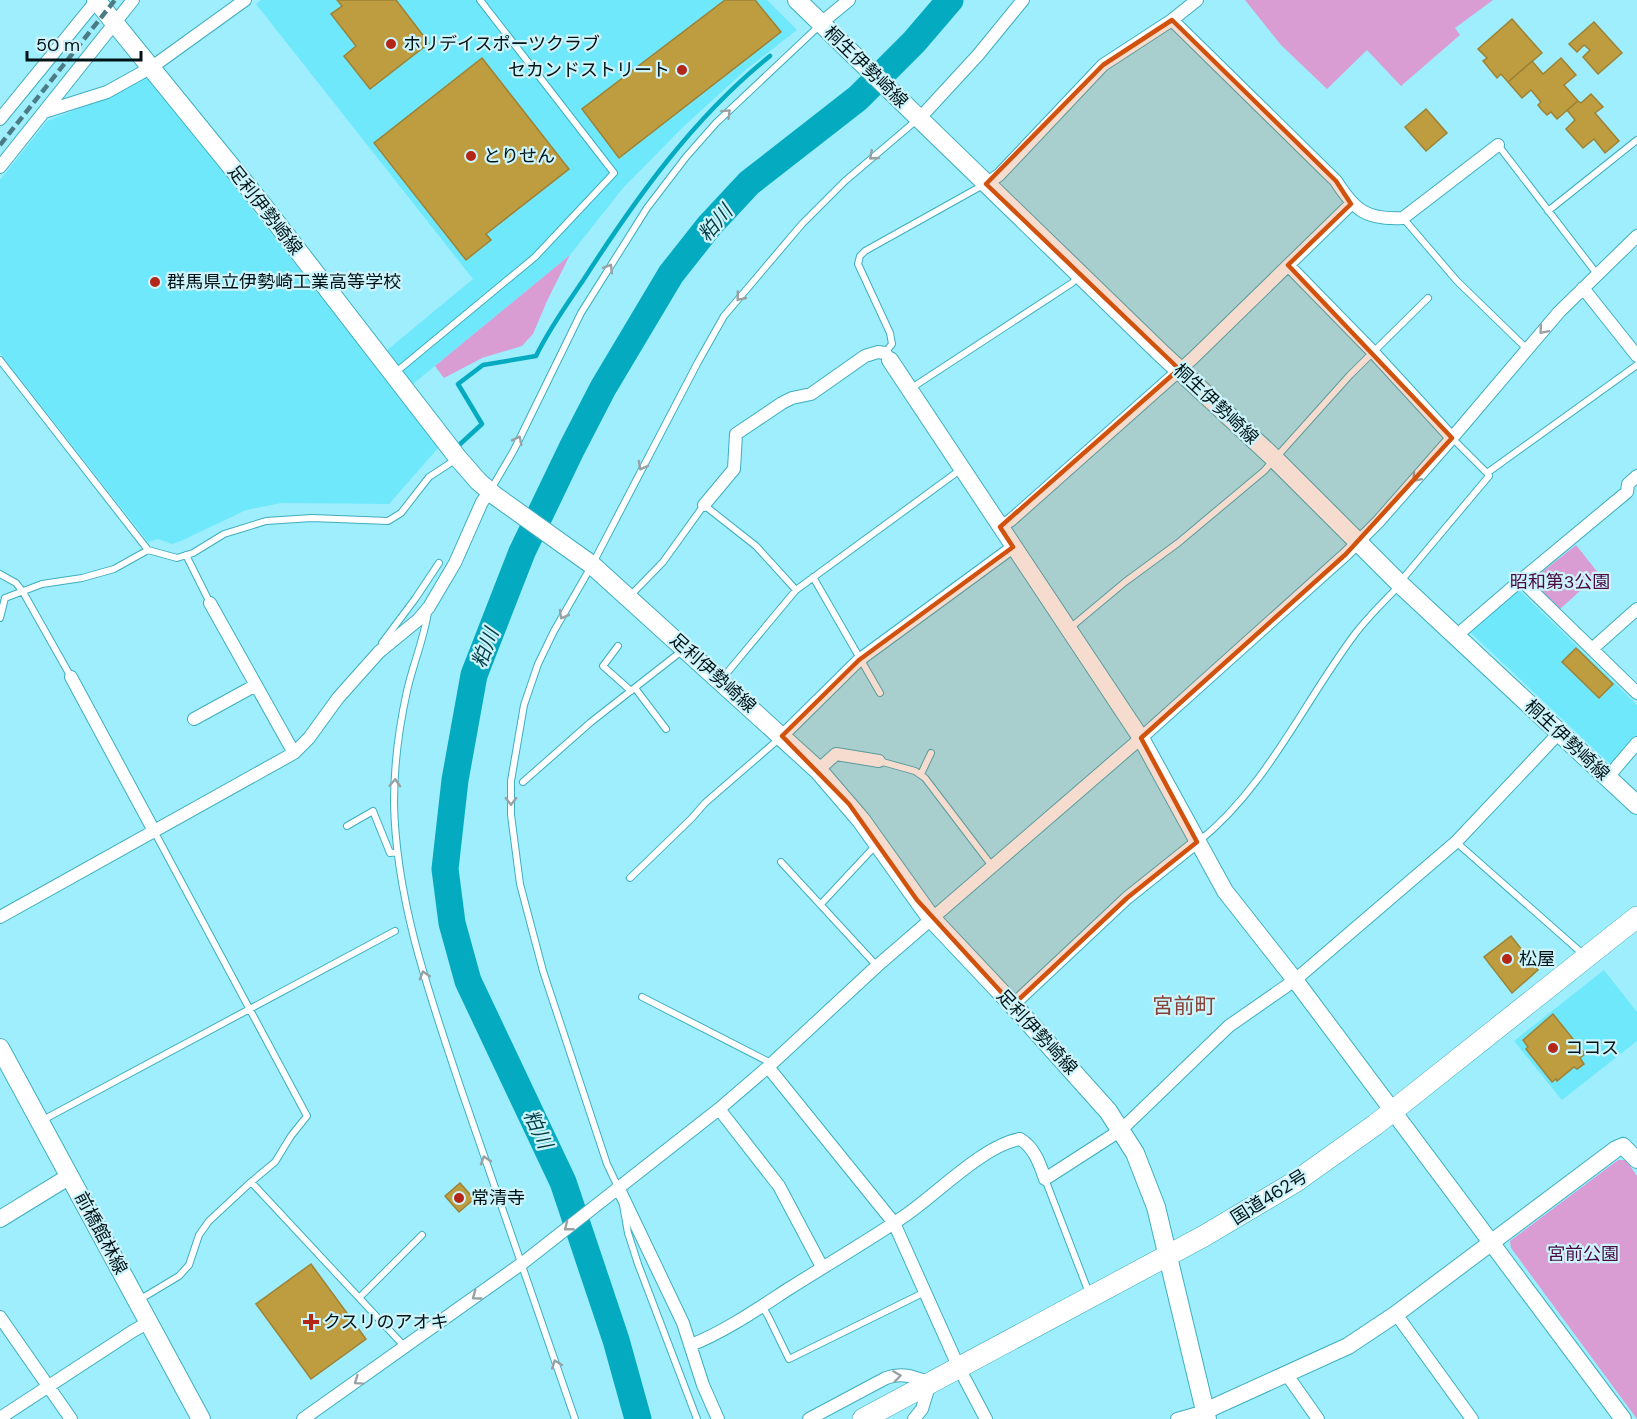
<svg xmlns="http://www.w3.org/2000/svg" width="1637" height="1419" font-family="'DM Sans','Noto Sans JP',sans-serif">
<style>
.built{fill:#70e8fc}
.green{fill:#d99dd3}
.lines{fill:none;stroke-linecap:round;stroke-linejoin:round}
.stream{stroke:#04abc0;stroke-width:4.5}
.river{stroke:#04abc0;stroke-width:27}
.building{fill:#bd9d40;stroke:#9d8235;stroke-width:1.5}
.lane-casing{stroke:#3faebf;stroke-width:8}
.street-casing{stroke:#3faebf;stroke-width:14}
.secondary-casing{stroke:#3faebf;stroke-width:18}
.primary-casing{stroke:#3faebf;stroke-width:20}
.highway-casing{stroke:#3faebf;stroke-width:22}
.lane{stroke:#fff;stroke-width:6}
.street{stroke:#fff;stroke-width:12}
.secondary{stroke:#fff;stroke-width:16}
.primary{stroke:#fff;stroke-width:18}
.highway{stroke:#fff;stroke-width:21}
.rail{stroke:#4b7c85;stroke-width:4.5;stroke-dasharray:9 4.5;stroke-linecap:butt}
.oneway{stroke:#99a1a3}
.marked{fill:#d1520d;fill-opacity:0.2;stroke:#d1520d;stroke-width:4.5;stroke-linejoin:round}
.poi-dot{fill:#b42618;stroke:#cef4fb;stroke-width:2}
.labels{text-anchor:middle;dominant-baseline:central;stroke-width:4.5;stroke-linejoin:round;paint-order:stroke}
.poi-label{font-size:18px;fill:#001418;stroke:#cef4fb;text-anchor:start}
.street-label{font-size:18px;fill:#001418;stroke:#cef4fb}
.park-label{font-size:18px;fill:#480945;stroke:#cef4fb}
.water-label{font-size:20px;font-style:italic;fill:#003e47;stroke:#cef4fb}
.quarter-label{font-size:21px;fill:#874035;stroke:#cef4fb}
</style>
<rect width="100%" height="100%" fill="#9eeefd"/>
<path class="built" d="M261,0H767L797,30L748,68L683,127L623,188L570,255L413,384L386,351L473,279L256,4Z
M148,76L439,447L389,504L281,503L246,510L181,541L172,544L158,539L148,542L0,353V180L47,121L113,95Z
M1518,589L1637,705V735L1611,765L1470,632Z
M1604,970L1637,1012V1041L1562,1100L1514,1041Z"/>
<path class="green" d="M1245,0H1493L1455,28L1460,35L1401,86L1367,50L1327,89L1281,45Z
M570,255L547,301L533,334L522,346L482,358L444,378L435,366Z
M1576,545L1599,574L1560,609L1535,584L1537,576Z
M1618,1160H1626L1637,1176V1419L1511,1248L1510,1241Z"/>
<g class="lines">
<path class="stream" d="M458,446L482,424L458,384L483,365L536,356C549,329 567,304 584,279C636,198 694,117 770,56"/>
<path class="river" d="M638,1419L616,1340L563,1182L468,981L452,923L445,869L455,780L474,675L522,552L572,448L603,388L671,274L709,226L749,183L858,98L914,42L950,0"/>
</g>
<path class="building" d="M337,0H396L429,43L370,89L344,56L356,46L331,14L342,6Z
M725,0H755L781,32L619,158L582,109Z
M1512,19L1542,53L1508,82L1501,74L1497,78L1483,61L1487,58L1478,49Z
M1594,22L1622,53L1598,74L1583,57L1590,50L1584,45L1577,52L1569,44Z
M482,58L569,169L486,234L491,240L466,260L374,143Z
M1561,58L1576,75L1564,85L1578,101L1557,119L1551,112L1547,115L1542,110L1538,105L1541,102L1531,90L1522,98L1508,82L1532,61L1543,74Z
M1591,94L1603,107L1595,113L1619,141L1605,153L1594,139L1583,148L1566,129L1575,120L1567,110L1578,101L1581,103Z
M1426,109L1447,133L1426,151L1405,127Z
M1576,648L1613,684L1599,698L1562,662Z
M1511,936L1538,970L1512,993L1484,957Z
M1553,1014L1585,1054L1580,1058L1584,1064L1577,1069L1574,1067L1557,1081L1556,1079L1552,1082L1526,1049L1528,1047L1523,1040Z
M460,1183L474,1199L459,1212L445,1196Z
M311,1264L366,1339L311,1379L256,1304Z"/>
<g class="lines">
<defs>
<path id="lane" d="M1498,145L1597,274
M1548,211L1637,140
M1403,218L1457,281L1527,349
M885,353L892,344L890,333L858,264L860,256L865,251L985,184
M0,360L148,550L177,558L193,553L224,534L266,521L312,518L388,521L401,513L429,477L455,460
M396,372L535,257L614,173L480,0
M910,389L1072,283L1078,277
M1452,438L1487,473
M490,491L514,450L581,313L647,208L686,157L716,123L819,26
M186,555L210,603
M0,574L16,583L23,592L71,677
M813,577L880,693
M1400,582L1489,476L1487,473L1637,365
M629,597L663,562L704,505L756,546L796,590
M428,612C424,639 413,664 407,691C399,727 394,765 394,803C396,902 430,996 461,1089C498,1199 536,1309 575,1419
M0,618L5,598L42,584L82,578L114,569L148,550
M1070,628L1125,582L1178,543L1264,471L1350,375L1428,298
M382,643L415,599L439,563
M618,646L603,666L631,691
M721,680L796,590L960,470
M635,688L666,729
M879,761L915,771L925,778L992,866
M921,774L931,753
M523,782L591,722L683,650
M347,826L373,811L390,853L397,852
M1198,842C1267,787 1303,703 1355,634C1368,617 1383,602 1398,587
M1456,842L1584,955
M781,862L877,966
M630,878L692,818L705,803L780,738
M821,904L877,844
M642,997L771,1063
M41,1121L395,931
M1045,1179L1089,1293
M251,1182L405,1347
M618,1187L607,1164L543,971L520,884L511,815V781L524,705L538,664L554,631L592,565L698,362L724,316L802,224L845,181L918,119
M623,1205L628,1233L638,1264L697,1419
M360,1297L422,1235
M139,1300L179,1276L189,1265L199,1235L209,1221L251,1182L275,1162L291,1136L307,1116L154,831
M762,1306L768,1316L789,1359L925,1292"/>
<path id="street" d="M1172,20L1336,181C1355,211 1367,220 1403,218L1498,145
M821,23L849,0
M44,112L107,92L152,67L245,0
M0,119L97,0
M919,119L978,55L1023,0
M0,167L133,0
M986,184L999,175L1103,65L1172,20L1197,0
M1288,265L1373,352L1452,438
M1583,288L1637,356
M1637,476L1628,484L1627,492L1521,580L1637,693
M704,505L734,469L736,434L782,403L792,398L811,394L865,356L878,352L885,353L890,360
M1000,527L1011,520L1192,359L1351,204
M210,603L294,753
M1456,636L1521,580
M1592,649L1637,609
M71,677L154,831
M194,719L256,685
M782,736L859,660L1013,547
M818,770L836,754L879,761
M1607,778L1637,743
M0,917L294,753L309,738L338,698L379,652L418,620L429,607L455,563L482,502L490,491
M1013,1005L1127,898L1197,842
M768,1067L894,1223L959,1368L986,1419
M719,1109L779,1186L822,1267
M618,1187L683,1323L703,1385L718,1419
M1396,1314L1472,1419
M0,1317L71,1419
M691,1345C726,1331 759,1308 790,1288C828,1264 866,1242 903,1217C936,1195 982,1146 1020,1139C1034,1147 1040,1164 1045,1179L1121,1130L1229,1026L1295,980L1456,842L1559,733
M1287,1375L1318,1419
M0,1418L133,1331L149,1322
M303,1419L524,1262L719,1109L768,1067L877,966L1141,738L1346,554L1378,522L1452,438L1559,312L1637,236
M809,1419L886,1378C903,1372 914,1377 930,1383L922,1409L914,1419
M1177,1419L1205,1411"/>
<path id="secondary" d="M890,360L1141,738L1225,891L1295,980L1623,1419
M0,1219L70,1176
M1205,1411L1348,1346L1396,1314L1616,1149L1623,1146L1637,1160"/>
<path id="primary" d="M96,0L265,208L458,458L478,481L494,495L592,565L818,770L861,820L931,918L1013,1005L1108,1111L1135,1153L1156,1207L1207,1419
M797,0L1161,353L1276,460L1399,583L1637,805
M0,1048L201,1419"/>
<path id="highway" d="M863,1419L1204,1236L1295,1182L1375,1125L1637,917"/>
</defs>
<use href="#lane" class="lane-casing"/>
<use href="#street" class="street-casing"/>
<use href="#secondary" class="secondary-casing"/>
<use href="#primary" class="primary-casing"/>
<use href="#highway" class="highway-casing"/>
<use href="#lane" class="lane"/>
<use href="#street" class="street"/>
<use href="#secondary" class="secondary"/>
<use href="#primary" class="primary"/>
<use href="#highway" class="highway"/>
<path class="rail" d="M0,145L115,0"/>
</g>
<defs><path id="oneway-chevron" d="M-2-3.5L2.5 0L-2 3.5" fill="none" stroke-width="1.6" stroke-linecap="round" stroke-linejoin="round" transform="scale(1.5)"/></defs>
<g class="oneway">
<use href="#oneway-chevron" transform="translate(727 113) rotate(-44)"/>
<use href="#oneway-chevron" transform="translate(873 156) rotate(139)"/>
<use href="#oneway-chevron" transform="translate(609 268) rotate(-58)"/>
<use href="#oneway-chevron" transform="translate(740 297) rotate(129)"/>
<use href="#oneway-chevron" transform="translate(1543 330) rotate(130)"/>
<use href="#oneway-chevron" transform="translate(518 440) rotate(-64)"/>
<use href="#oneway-chevron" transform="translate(642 466) rotate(118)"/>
<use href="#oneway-chevron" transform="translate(1416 478) rotate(131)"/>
<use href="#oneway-chevron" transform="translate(563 615) rotate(119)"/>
<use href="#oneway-chevron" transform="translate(395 783) rotate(-87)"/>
<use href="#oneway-chevron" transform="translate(511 801) rotate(90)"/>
<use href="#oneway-chevron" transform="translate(424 975) rotate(-107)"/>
<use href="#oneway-chevron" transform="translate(485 1160) rotate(-108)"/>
<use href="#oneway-chevron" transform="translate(568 1227) rotate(142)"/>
<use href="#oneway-chevron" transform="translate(476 1296) rotate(144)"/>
<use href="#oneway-chevron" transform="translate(556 1364) rotate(-110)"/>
<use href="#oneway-chevron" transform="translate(897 1376) rotate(-8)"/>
<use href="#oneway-chevron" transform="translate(358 1381) rotate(145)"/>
</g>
<path class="marked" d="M1172,20L1336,181L1351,204L1288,265L1452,438L1346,554L1141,738L1197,842L1127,898L1013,1005L917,900L849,804L782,736L859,660L1013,547L1000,527L1179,369L986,184L1103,65Z"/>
<g class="poi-dot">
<circle cx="391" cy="44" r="6"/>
<circle cx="682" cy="70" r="6"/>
<circle cx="471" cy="156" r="6"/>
<circle cx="155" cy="282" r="6"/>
<circle cx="1507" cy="959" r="6"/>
<circle cx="1553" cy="1048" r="6"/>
<circle cx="459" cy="1198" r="6"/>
<path d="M308 1313h6v6h6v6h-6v6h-6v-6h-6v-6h6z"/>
</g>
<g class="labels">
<g class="poi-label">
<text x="403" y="44">ホリデイスポーツクラブ</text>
<text x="670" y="70" text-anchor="end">セカンドストリート</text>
<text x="483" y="156">とりせん</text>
<text x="167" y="282">群馬県立伊勢崎工業高等学校</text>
<text x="1519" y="959">松屋</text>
<text x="1565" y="1048">ココス</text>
<text x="471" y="1198">常清寺</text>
<text x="323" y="1322">クスリのアオキ</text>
</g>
<g class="street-label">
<text transform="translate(866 67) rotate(44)">桐生伊勢崎線</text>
<text transform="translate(265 210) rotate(52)">足利伊勢崎線</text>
<text transform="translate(1216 404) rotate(43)">桐生伊勢崎線</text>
<text transform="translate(713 673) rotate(42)">足利伊勢崎線</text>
<text transform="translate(1567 740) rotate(43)">桐生伊勢崎線</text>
<text transform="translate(1037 1032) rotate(47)">足利伊勢崎線</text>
<text transform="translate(1269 1197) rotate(-32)">国道462号</text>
<text transform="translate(101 1233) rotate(62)">前橋館林線</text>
</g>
<g class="park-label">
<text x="1560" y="582">昭和第3公園</text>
<text x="1583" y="1254">宮前公園</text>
</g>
<g class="water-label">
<text transform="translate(715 223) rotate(-49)">粕川</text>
<text transform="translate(485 648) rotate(-69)">粕川</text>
<text transform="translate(538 1129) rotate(65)">粕川</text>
</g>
<g class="quarter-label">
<text x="1184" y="1006">宮前町</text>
</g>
</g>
<path d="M27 51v9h114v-9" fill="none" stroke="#001418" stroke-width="3"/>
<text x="36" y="51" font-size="18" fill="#001418" stroke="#cef4fb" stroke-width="4.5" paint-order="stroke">50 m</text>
</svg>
